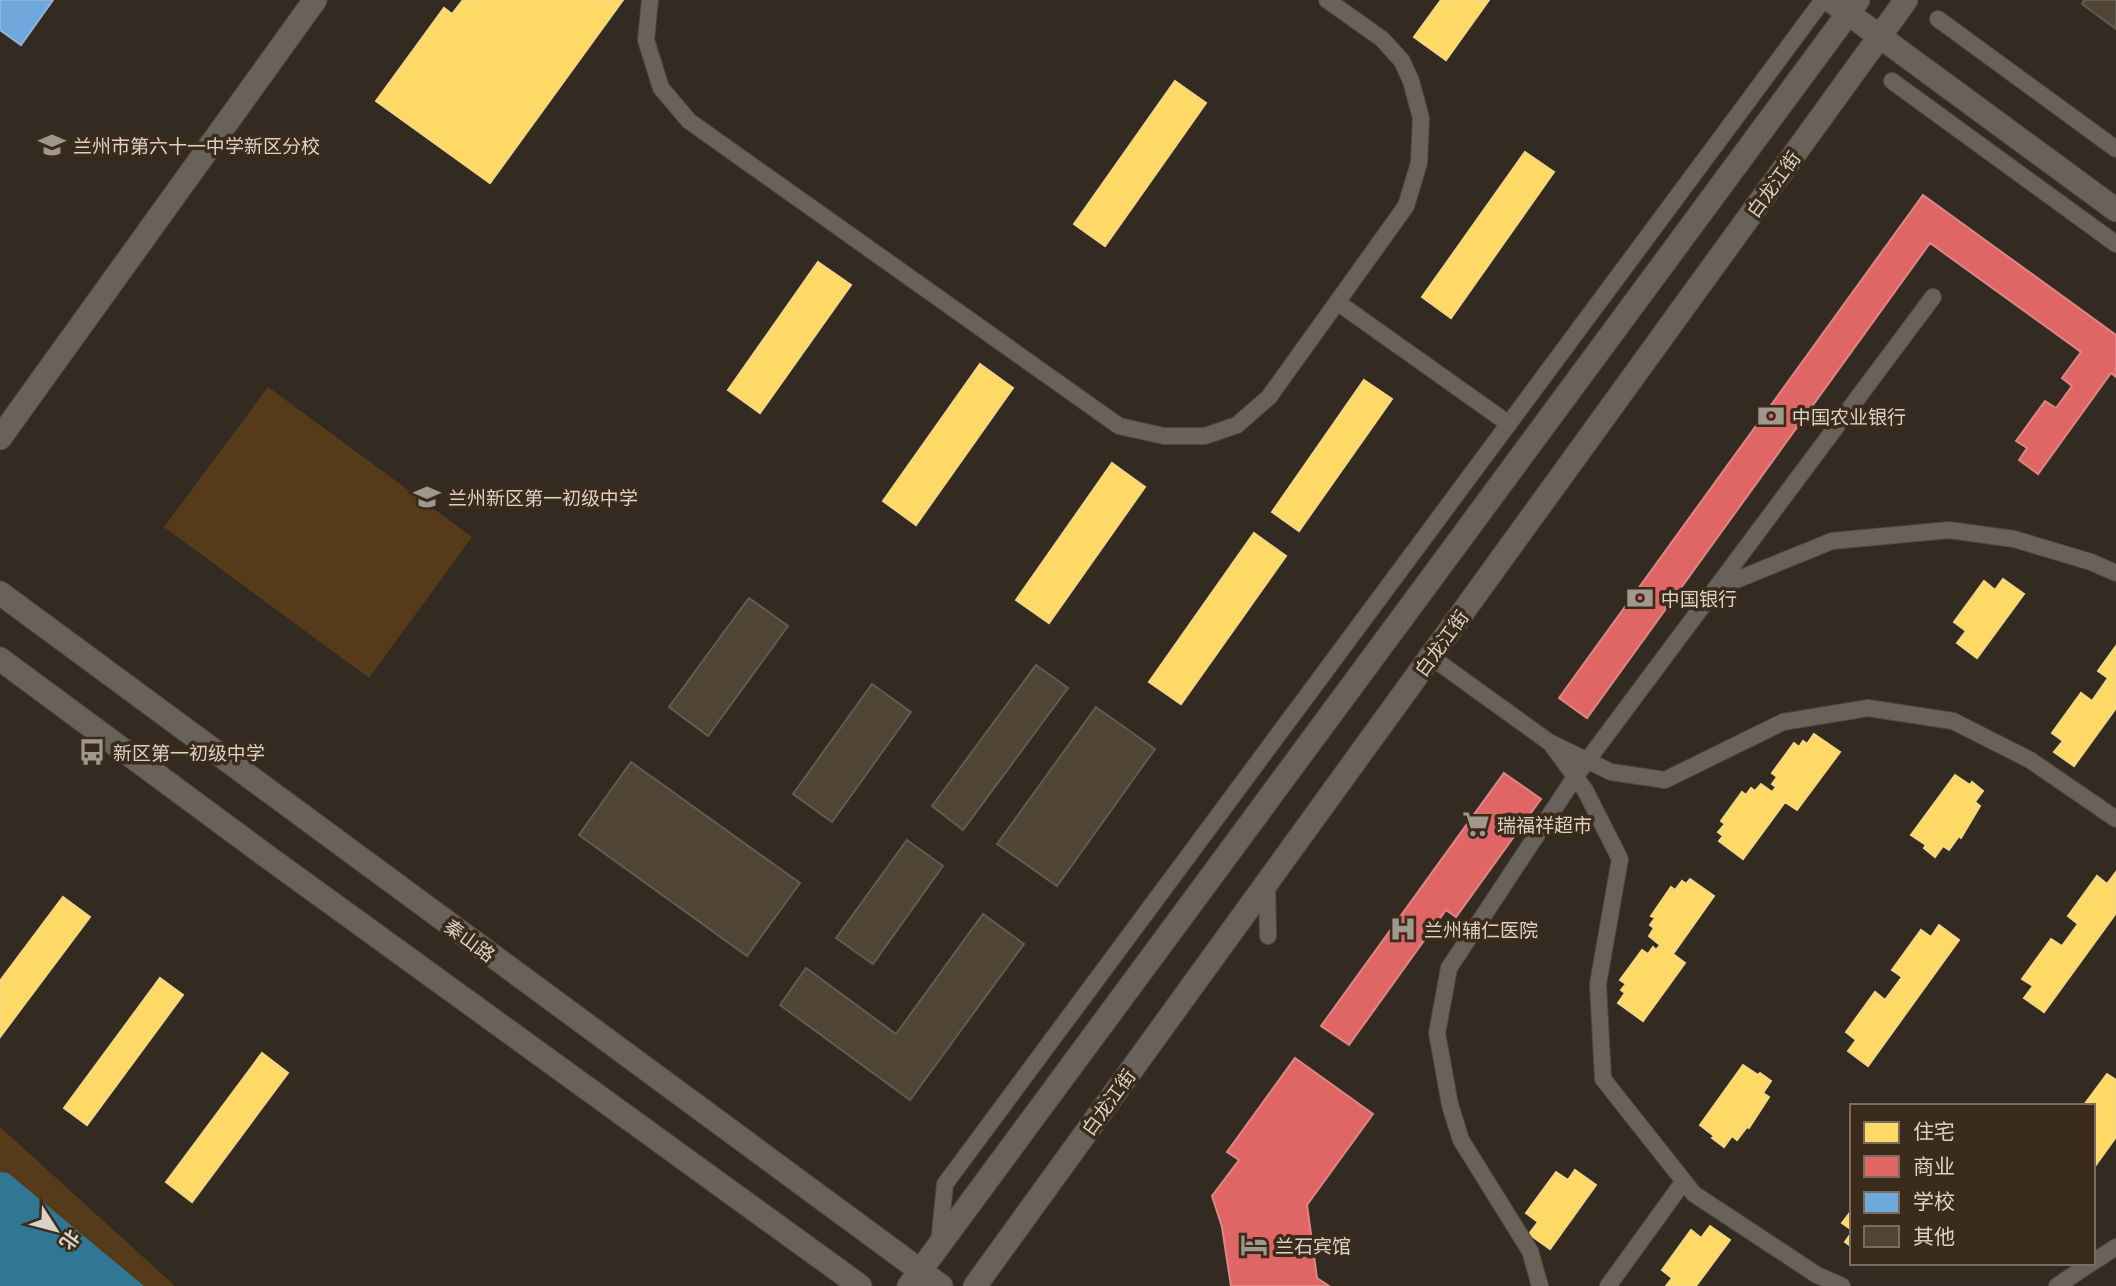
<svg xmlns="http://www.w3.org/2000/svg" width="2116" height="1286" font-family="'Titillium Web','Noto Sans SC',sans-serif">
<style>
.green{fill:#563b1b}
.water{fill:#307793}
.homes{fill:#ffd966;stroke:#f4d783;stroke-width:2}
.shops{fill:#e06666;stroke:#de8683;stroke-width:2}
.schools{fill:#6fa8dc;stroke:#8fb4d6;stroke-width:2}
.building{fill:#504434;stroke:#625b54;stroke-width:2}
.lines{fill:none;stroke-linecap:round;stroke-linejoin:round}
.street-casing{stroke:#504940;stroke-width:18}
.secondary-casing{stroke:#504940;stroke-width:25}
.street{stroke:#69625b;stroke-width:16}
.secondary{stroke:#69625b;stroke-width:23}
.labels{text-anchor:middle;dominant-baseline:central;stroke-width:7;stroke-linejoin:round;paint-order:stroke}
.poi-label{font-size:19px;fill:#dbd1c7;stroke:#3a2b1b;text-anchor:start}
.street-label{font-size:19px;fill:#dbd1c7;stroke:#3a2b1b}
</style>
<rect width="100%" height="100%" fill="#332b22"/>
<path class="green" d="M268,387L472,537L369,678L164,527Z
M0,1127L175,1286H0Z"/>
<path class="water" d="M0,1172L8,1173L144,1286H0Z"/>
<path class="homes" d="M463,0H623L490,183L376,101L444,8L452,14Z
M1441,0H1489L1446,60L1414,37Z
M1175,81L1206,103L1105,246L1074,224Z
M1525,152L1554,172L1451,318L1422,297Z
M818,262L851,285L760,413L728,390Z
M980,364L1013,388L916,525L883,501Z
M1364,380L1392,399L1299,531L1272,512Z
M1112,463L1145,487L1049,623L1016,600Z
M1254,533L1286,556L1181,704L1149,682Z
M2003,579L2024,594L1977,658L1957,643L1966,631L1954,622L1984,581L1995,590Z
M2116,646V708L2074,766L2054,752L2063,741L2052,733L2081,693L2092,701L2108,678L2098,671Z
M1814,734L1840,752L1797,810L1785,802L1743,859L1719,841L1723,836L1718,832L1725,824L1721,821L1742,792L1746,795L1751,788L1755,791L1761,784L1772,792L1776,787L1772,784L1777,777L1772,773L1794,743L1799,747L1803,741L1807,744Z
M1955,775L1970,785L1972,782L1983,791L1975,802L1980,806L1961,838L1959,836L1949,850L1943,846L1935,857L1924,848L1926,845L1911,835Z
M2116,872V913L2044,1012L2024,998L2033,986L2022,979L2051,939L2062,946L2078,924L2068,916L2097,876L2107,884Z
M1690,879L1714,896L1673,954L1685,963L1643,1021L1618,1003L1625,993L1621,990L1626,984L1620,980L1642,950L1648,954L1653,947L1656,950L1660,945L1649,936L1654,928L1650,925L1655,918L1651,916L1671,887L1675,890L1682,881L1686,884Z
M63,897L90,917L0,1037V981Z
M1939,925L1959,940L1868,1066L1848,1051L1856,1040L1846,1032L1875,992L1885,1000L1902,977L1892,970L1921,930L1931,937Z
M160,978L183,995L87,1125L64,1108Z
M262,1053L288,1073L192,1202L166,1182Z
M1743,1065L1758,1075L1760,1073L1771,1081L1763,1093L1769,1097L1749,1128L1747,1127L1737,1140L1732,1136L1724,1147L1712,1138L1714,1136L1700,1125Z
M2107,1074L2116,1080V1137L2093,1169V1119L2097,1114L2093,1112V1106L2084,1105Z
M1575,1170L1596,1185L1550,1249L1529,1234L1538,1222L1526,1213L1556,1172L1568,1180Z
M1852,1210V1230L1842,1223Z
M1710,1226L1730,1240L1696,1286H1666L1672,1278L1662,1270L1691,1230L1701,1238Z
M1852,1232V1247L1845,1242Z"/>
<path class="shops" d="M1923,195L2116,335V377L2111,373L2038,474L2019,460L2027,448L2016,441L2045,401L2056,408L2072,386L2062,378L2081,352L1930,243L1587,718L1559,698Z
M1504,773L1541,799L1456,917L1446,910L1349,1045L1321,1026Z
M1295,1058L1373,1114L1307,1205L1317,1278L1329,1286H1231L1222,1227L1212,1196L1239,1160L1227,1152Z"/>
<path class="schools" d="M0,0H53L21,45L0,30Z"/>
<path class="building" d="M2084,0H2116V29L2082,4Z
M749,598L788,626L708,736L669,707Z
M1036,665L1068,688L963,830L932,806Z
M872,684L911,712L832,822L793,794Z
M1096,707L1155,749L1057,886L997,844Z
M631,762L800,883L747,956L579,835Z
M907,840L943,866L873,964L836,938Z
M983,914L1024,944L910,1100L780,1005L806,968L896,1034Z"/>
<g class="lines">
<defs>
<path id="street" d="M650,0L646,40L661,88L689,121L1119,426L1164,436H1205L1237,425L1269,397L1406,206L1419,163L1421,118L1411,81L1402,61L1382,39L1327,0
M1938,19L2116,149
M1892,81L2116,244
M1337,302L1509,424
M1719,587L1832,541L1949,530L2014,539L2091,562L2116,573
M1431,657L1549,742L1611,772L1665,780L1783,722L1868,708L1953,721L2030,760L2116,819
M1551,744L1585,790L1620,859L1598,984L1603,1079L1694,1194L1817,1275L1842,1286
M1267,883L1268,936
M939,1244L945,1184L1823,0
M2093,1262L2116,1247
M1540,1286L1530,1251L1461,1140L1450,1105L1437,1033L1449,968L1575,777L1933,297
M1608,1286L1684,1181
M2057,1286L2091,1263"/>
<path id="secondary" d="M1830,0L2116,210
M0,438L315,0
M0,593L941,1286
M0,659L272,860L860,1286
M909,1286L1858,0
M975,1286L1906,0"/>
</defs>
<use href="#street" class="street-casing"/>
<use href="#secondary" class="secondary-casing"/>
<use href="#street" class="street"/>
<use href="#secondary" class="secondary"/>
</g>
<defs>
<symbol id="school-bare" viewBox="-9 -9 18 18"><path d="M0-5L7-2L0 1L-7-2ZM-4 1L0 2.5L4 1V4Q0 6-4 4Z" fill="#a0978d" stroke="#3a2b1b" stroke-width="2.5" paint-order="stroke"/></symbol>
<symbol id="bank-bare" viewBox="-9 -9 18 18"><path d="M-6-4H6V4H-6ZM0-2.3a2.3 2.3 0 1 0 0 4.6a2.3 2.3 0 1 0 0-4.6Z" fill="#a0978d" stroke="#3a2b1b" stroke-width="2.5" paint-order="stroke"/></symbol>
<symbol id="bus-bare" viewBox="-9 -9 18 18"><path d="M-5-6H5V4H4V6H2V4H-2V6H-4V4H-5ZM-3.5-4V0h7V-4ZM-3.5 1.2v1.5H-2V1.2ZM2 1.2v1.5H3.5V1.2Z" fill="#a0978d" stroke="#3a2b1b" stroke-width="2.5" paint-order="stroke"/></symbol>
<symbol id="supermarket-bare" viewBox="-9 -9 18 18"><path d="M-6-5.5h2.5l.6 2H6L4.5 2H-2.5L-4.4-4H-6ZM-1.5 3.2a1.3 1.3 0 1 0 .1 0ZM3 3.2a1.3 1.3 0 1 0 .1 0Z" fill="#a0978d" stroke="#3a2b1b" stroke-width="2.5" paint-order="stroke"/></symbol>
<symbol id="hospital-bare" viewBox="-9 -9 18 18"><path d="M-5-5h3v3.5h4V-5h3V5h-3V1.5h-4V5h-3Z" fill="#a0978d" stroke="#3a2b1b" stroke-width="2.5" paint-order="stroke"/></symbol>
<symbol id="hotel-bare" viewBox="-9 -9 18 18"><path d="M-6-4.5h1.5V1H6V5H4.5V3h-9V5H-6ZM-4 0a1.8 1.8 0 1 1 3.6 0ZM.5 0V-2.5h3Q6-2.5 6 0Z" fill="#a0978d" stroke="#3a2b1b" stroke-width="2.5" paint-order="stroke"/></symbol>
</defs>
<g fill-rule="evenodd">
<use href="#school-bare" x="33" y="126" width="38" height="38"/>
<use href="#bank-bare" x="1752" y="397" width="38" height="38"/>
<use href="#school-bare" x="408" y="478" width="38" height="38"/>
<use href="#bank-bare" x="1621" y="579" width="38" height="38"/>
<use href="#bus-bare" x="73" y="733" width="38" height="38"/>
<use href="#supermarket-bare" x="1457" y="805" width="38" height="38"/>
<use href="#hospital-bare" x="1384" y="910" width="38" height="38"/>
<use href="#hotel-bare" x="1235" y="1226" width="38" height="38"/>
</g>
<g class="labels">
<g class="poi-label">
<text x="73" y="145">兰州市第六十一中学新区分校</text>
<text x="1792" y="416">中国农业银行</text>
<text x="448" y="497">兰州新区第一初级中学</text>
<text x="1661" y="598">中国银行</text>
<text x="113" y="752">新区第一初级中学</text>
<text x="1497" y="824">瑞福祥超市</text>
<text x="1424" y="929">兰州辅仁医院</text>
<text x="1275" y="1245">兰石宾馆</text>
</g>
<g class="street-label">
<text transform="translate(1773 184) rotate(-54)">白龙江街</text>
<text transform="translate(1441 643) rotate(-54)">白龙江街</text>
<text transform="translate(470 940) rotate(36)">秦山路</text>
<text transform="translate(1108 1102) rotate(-54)">白龙江街</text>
</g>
</g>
<rect x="1850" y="1104" width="245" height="161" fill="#3a2b1b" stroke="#7a6d60" stroke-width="2"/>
<rect x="1864" y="1122" width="35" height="21" fill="#ffd966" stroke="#7a6d60" stroke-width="2"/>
<text x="1913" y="1139" font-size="21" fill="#dbd1c7">住宅</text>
<rect x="1864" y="1156" width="35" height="21" fill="#e06666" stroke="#7a6d60" stroke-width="2"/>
<text x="1913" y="1174" font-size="21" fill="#dbd1c7">商业</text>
<rect x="1864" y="1192" width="35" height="21" fill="#6fa8dc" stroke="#7a6d60" stroke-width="2"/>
<text x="1913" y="1209" font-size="21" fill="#dbd1c7">学校</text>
<rect x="1864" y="1226" width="35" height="21" fill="#504434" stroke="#7a6d60" stroke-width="2"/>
<text x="1913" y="1244" font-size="21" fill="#dbd1c7">其他</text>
<g transform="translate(56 1230) rotate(126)" stroke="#3a2b1b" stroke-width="5" paint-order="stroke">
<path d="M0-5L12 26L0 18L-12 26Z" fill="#dbd1c7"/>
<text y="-10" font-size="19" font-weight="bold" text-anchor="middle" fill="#dbd1c7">北</text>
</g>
</svg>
